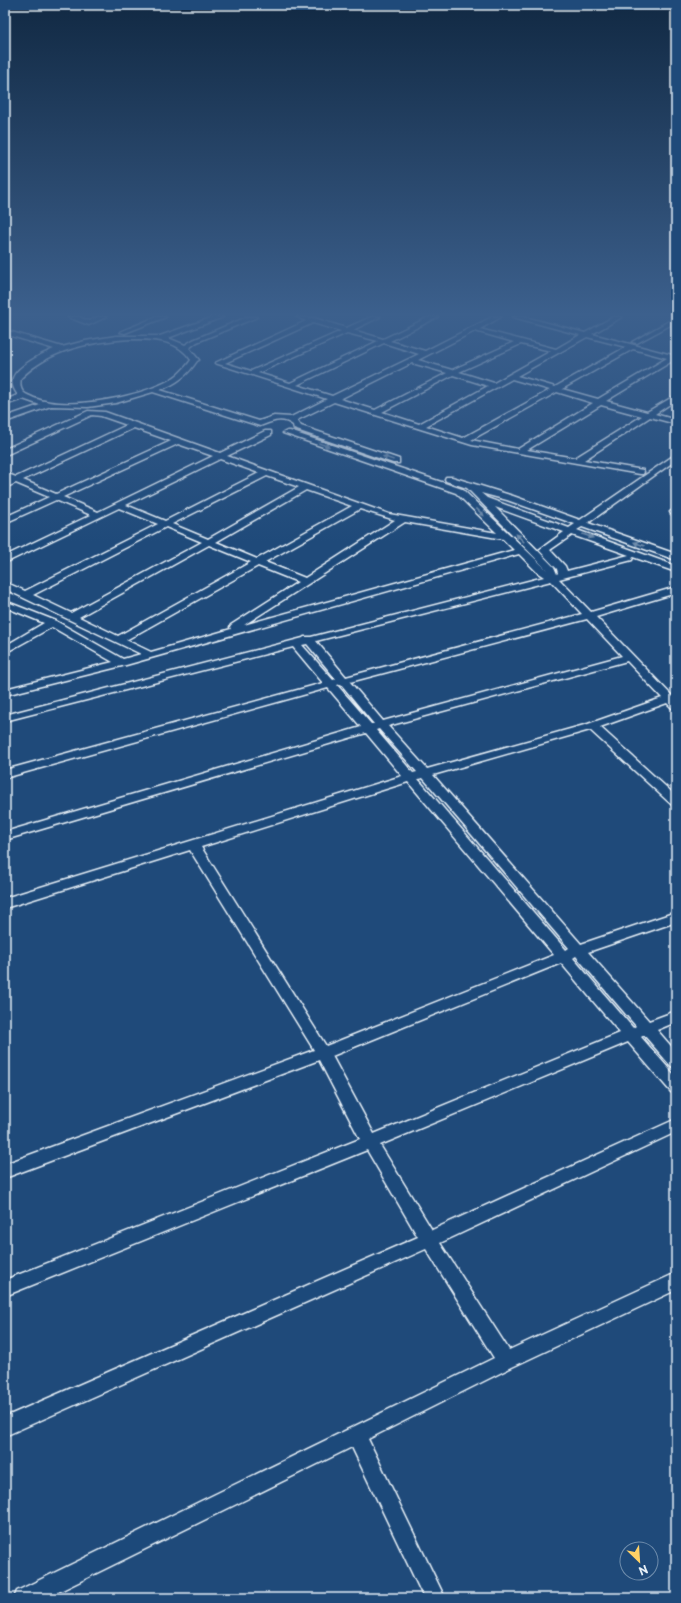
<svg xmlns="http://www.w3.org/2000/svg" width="681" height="1603" font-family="'Playpen Sans',sans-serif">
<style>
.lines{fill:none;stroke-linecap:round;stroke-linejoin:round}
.minor-casing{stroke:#e8f1f8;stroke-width:3}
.minor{fill:#1f4a7a;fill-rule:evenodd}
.oneway{fill:#6f8dac}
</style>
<rect width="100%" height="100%" fill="#1f4a7a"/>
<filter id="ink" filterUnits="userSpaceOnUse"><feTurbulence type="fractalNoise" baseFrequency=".025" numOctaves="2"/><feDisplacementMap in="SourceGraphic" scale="8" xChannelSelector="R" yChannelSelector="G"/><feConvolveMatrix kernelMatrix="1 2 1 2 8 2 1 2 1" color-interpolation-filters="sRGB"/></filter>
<g filter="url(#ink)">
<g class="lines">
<defs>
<path id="minor" d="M68,317H79L89,321L97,317H106L89,325Z
M156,317H166L125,333L120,332Z
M213,317H223L168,338L185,345L193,340L247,317H257L197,342L189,348L199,360L197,361C187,376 177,383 160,390L259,421L274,416L291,417L327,399L215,363L306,321L297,317L314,318L346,328L371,317H380L353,330L383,339L429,317H438L390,341L425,351L492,317H501L480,329L556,349L580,335L513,317H525L585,333L613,317H622L592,334L672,355L676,353V360H674L606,401L647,412L676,395V400L655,414L676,420V424L650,417L584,460L643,470L644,472L643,474H640L472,445L334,402L297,420L301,426L399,459V463H393L294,429L293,425C281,416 272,422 260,426L153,392L116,403L88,407L51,406L5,422V417L40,405L23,399L5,405V400L18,395C15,391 11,384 13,378C17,366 44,353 54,349L5,334V330L62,347L85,341L116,336H160ZM313,323L341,331L251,371L225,363ZM475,331L514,342L452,370L418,360ZM347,333L378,341L290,383L258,373ZM587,337L626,347L555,387L517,376ZM130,339C153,339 177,339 191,360C184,370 175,378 164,383C132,398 67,411 34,398C31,396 26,395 23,392C20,388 20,383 21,378C50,349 90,342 130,339ZM384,343L419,354L332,396L297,385ZM521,344L551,351L494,383L459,372ZM633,349L667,358L598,399L562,389ZM412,363L447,373L375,410L340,399ZM453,375L488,386L419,424L382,412ZM512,379L550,390L463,438L426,426ZM557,392L593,403L518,449L471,440ZM601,405L642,416L575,458L527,450Z
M676,317V322L637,343L632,342Z
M88,411L105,412L220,453L265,431H271V435L227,456L389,514L497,533L456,493L283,433L287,431H290L462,489L547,570L467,488L446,481L445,479L446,477H452L513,496L580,520L676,454V460L588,523L676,554V560L582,527L577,530L676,566V572L633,557L632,560L559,579L591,612L676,587V593L596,617L676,700V709L672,708L667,703L600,727L676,796V806L672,805L590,730L433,775L581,944L676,912V922L588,952L649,1021L676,1011V1022L657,1030L676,1052V1068L671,1066L644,1035L641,1037L676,1077V1094L671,1092L628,1042L380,1145L432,1230L676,1119V1132L440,1243L509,1350L676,1273V1290L512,1367L368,1439L445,1598H424L352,1447L46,1598H14L17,1591L494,1358L426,1249L5,1436V1417L418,1237L367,1150L5,1296V1280L360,1139L319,1060L5,1178V1164L314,1050L190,850L5,908V898L402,776L366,733L5,840V832L361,727L328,688L5,778V770L323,683L293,647L5,721V715L303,638L304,637H311L544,577L538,573L519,554L126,665L5,695V689L113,662L52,627L5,653V646L44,623L5,607V601L56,621L123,659L141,654L5,589V582L25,591L158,524L119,508L5,563V556L91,515L56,500L5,523V517L49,497L16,483L5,488V482L9,480L5,478V473L16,477L127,425L101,416L92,415L8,454H5V449ZM134,428L171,441L56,494L23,480ZM178,444L213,456L98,512L63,497ZM220,459L259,473L165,521L126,505ZM267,476L299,487L208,539L172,524ZM306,490L352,506L257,559L216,542ZM481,493L507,500L575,524L569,528L487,498ZM495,507L564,532L539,550L557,569L558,573L557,574L554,567ZM360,509L395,520L305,578L265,562ZM405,522L503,539L514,550L244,625ZM166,527L202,542L71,613L33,595ZM572,535L629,555L567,571L565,566L550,550ZM209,545L251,562L118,636L79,617ZM258,566L298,582L231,625L230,627L231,629L151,652L126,640ZM551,581L582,614L346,677L316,641ZM587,619L622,656L383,721L350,682ZM307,644L336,679L333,680L302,645ZM627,661L662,698L588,724L427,769L388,726ZM341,684L374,724H371L337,685ZM379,729L417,772L413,773L376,730ZM423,778L569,948L566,950L418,779ZM408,782L554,955L326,1046L201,847ZM576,956L636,1026L633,1028L573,958ZM561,963L620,1033L374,1134L332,1056Z
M676,508V514H671L670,512Z"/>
</defs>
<use href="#minor" class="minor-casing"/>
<use href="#minor" class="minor"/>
</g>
<defs><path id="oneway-solid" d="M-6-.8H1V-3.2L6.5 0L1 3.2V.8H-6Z"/></defs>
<g class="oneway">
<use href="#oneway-solid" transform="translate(324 445) rotate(19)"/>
<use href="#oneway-solid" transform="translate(388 458) rotate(-161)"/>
<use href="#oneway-solid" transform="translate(480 512) rotate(44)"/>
<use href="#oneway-solid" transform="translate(588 536) rotate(20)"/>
<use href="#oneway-solid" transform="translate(520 538) rotate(-134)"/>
<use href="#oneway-solid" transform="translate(639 544) rotate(-160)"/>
</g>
</g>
<linearGradient id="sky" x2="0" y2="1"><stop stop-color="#112943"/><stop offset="0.58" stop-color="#3c608d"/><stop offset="1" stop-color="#3c608d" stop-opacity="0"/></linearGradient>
<rect width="681" height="542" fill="url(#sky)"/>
<rect width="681" height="1603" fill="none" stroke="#1f4a7a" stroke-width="20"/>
<rect x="10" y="10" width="661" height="1583" fill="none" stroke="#e8f1f8" stroke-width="1.5" filter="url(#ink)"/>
<g transform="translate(639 1561) rotate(155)"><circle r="19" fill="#1f4a7a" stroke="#6f8dac"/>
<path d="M0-3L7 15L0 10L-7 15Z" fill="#ffd166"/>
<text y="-6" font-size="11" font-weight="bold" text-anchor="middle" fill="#e8f1f8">N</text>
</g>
</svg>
